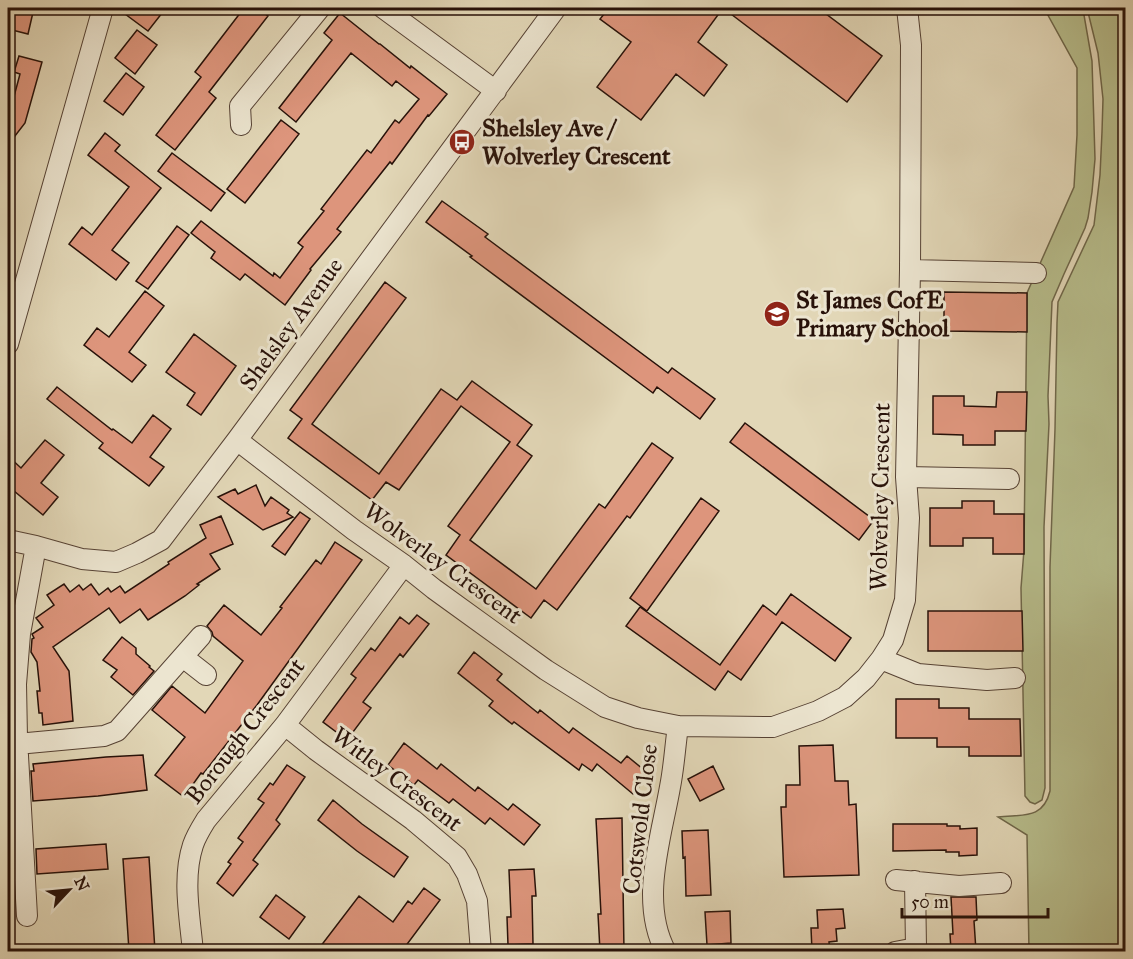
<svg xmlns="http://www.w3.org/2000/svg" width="1133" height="959" font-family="'IM FELL Great Primer',serif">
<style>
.green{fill:#b7bd8c;stroke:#6f674a;stroke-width:1.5}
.building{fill:#dd957c;stroke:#271109;stroke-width:1.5}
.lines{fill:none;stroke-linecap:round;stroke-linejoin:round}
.minor-casing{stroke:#564234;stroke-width:22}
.minor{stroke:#ece5d0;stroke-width:20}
.labels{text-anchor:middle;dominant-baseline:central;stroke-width:6;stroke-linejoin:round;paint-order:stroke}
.poi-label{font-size:24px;font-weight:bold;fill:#271109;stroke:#ece5d0;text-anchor:start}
.street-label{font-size:24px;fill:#271109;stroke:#ece5d0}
</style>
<rect width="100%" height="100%" fill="#e2d7b7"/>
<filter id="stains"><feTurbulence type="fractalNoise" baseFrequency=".00333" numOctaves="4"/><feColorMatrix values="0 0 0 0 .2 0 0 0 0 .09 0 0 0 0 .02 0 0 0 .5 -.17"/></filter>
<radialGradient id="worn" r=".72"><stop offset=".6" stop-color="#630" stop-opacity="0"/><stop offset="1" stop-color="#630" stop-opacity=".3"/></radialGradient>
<path class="green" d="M1044,8H1080L1084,15L1092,61L1095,159L1092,192L1088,218L1085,228L1064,274L1052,302L1048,396L1049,424L1044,527L1045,788L1042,800L1035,804L1030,802L1025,796L1021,588L1024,550L1027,293L1074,187L1077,135V68Z
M1087,8H1126L1125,951H1029L1027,835L998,817C1022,814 1043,820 1050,791V567L1055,429L1057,323L1058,302L1094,225L1100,175L1102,132L1103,99L1098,53Z"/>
<path class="building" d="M8,8H34L28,34L8,29Z
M117,8H166L148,31Z
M244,8H256L268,16L209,92L216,98L175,150L156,135L201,77L195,72Z
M609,8H818L882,56L847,102L723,8L698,42L727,65L704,96L676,74L641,120L597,87L631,42L600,19Z
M340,13L379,44H380L410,68L411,66L447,94L429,116L428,115L392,164L390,162L337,229L341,232L310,269L311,270L285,305L245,274L240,280L211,258L215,252L191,233L201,221L273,276L274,273L280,278L303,247L298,243L324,211L321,209L367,150L371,153L395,120L399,123L419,99L396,81L392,86L351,53L296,122L279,108L332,40L324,33Z
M137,30L157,45L135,74L115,58Z
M19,56L42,62L25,123L8,145V119L20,74L14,72Z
M126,73L144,87L123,115L104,101Z
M281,120L299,134L245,203L227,189Z
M105,133L120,145L115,151L161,188L112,250L129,263L116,280L69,244L82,227L92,235L129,187L88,155Z
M172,153L225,193L211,211L158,171Z
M442,201L488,234L485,237L668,373L672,368L715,399L700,419L657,387L653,393L470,257L472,256L426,222Z
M177,226L189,235L148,289L136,281Z
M385,282L406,298L312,424L379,474L441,389L457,400L472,381L532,425L517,445L532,456L470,540L536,589L599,504L605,508L652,443L673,458L630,518L627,516L557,610L544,600L531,618L446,555L460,535L448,526L510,442L461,406L399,490L386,482L372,500L288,438L302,419L290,410Z
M145,291L164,306L129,352L146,365L132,382L84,345L97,328L109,337Z
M944,292L1027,293V332L944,331Z
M194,334L236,366L201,415L187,405L195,393L166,372Z
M57,387L112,430L113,429L132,443L153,415L171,429L150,457L164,467L149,486L99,448L103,443L47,399Z
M997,392H1027L1026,431H995V445H963V435L933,434V396H964V406L996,407Z
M745,423L874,520L859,540L730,442Z
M45,440L64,455L41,483L58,497L43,515L8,486V456L21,468Z
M256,485L265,506L271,497L289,510L287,513L293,517L263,530L218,497L235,489L238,494Z
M701,498L719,511L647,611L630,598Z
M962,501H994V514H1024V554H993V538H963V546H930V508H962Z
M300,512L310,519L285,555L272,546Z
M221,516L233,544L210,554L220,569L197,584L199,585L185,596L148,620L140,609L120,623L109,608L53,647L69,671L73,721L43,725L42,713H39L37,691H40L37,662L31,652L32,639L34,638L32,634L43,627L36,618L54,605L47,595L64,584L70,592L79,585L83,590L91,584L99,595L108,588L111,592L120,586L125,593L169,564L168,562L206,538L200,525Z
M335,542L362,560L257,705L203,774L201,773L184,797L155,775L185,737L152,710L172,686L205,713L243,661L213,636L212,632L207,626L224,605L261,635L282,608L280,607L316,560L321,564Z
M791,594L851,638L835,661L782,622L741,680L728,671L715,690L626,626L640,607L720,665L763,605L776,615Z
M928,611H1022L1023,651H928Z
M417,615L429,624L403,657L400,654L363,702L371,708L347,740L323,722L356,678L351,674L371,648L375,651L400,617L409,624Z
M122,637L136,648V654L150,666L149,667L154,671L133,695L111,677L117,670L103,660Z
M474,652L502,674L497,680L538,713L540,710L569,733L573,728L621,763L627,756L649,774L633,794L597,764L592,771L582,764L579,770L514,722L512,724L489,706L493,701L458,673Z
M896,699H939V708H969V719H1020L1021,756H969V747H937V738H896Z
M404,743L437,769L441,764L475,791L478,787L508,810L513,804L540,825L524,845L490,818L485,824L453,799L449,803L418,780L414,785L388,765Z
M833,745L835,781H848L849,805L856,804L859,875L784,877L781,807H786V785H800L799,746Z
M143,755L147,790L98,796L33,801L31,771H34L33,764L106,757Z
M287,765L305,777L276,820L280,824L253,860L258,864L233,896L217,883L231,864L228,862L243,842L238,838L264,803L258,799L270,783L273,785Z
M713,766L724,789L700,801L688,779Z
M333,800L362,824L408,857L394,877L357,851L318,820Z
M622,818L624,951H600L598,914H601L596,819Z
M893,824H947V826H960V829L977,828V855L959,856V852H946V850L893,851Z
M708,830L711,895L686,896L685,857L683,858L682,831Z
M106,844L108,869L37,874L36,849Z
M149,857L155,951H129L123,859Z
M534,869L536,896H532L533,944L508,945L507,917H511L509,870Z
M424,888L440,900L402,951H317L359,896L393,922L408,901L412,904Z
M276,895L305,917L289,939L260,917Z
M951,897H976L977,920L974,921L976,951H951L950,934H953Z
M843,909L845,928L836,929L837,941L829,942L830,951H812L811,928H818L817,910Z
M730,911L731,943L707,945L705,912Z"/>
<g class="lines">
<defs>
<path id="minor" d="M383,8L496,91
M241,125L240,106L320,8
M910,270L1036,273
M8,344L103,8
M237,440L354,530L404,565L434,589L546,670L605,707L638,718L678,726L773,727L818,711L845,697L866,678L881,659L893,640L905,600L909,518L906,477L910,270L911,45L907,8
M906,477L1009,479
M8,540L36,546L82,559L116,562L137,553L161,540L237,440L556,8
M183,657L206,675
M881,659L918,674L987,680L1015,678
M285,725L316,750L413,820L457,857L467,874L477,901L481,952
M17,744L104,736L117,731L201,636
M896,880L959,886L1001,883
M915,881L916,948L917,952
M27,916L17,738L16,684L20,634L36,546
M193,952C190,918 182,878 193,845C196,836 201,828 206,820L285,725L404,565
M666,952C639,902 661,839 670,787C674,767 675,747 678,726
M895,952L916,948"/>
</defs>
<use href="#minor" class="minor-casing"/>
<use href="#minor" class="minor"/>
</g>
<defs>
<symbol id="bus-disc" viewBox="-11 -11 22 22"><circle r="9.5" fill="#8f2418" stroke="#ece5d0"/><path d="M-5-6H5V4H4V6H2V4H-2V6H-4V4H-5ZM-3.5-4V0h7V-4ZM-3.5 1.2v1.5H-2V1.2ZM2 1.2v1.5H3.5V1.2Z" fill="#fff"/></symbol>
<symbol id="school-disc" viewBox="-11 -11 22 22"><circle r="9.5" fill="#8f2418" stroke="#ece5d0"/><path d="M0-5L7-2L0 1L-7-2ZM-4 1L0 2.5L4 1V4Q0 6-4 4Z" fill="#fff"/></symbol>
</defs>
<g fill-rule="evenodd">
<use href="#bus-disc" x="447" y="127" width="30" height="30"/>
<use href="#school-disc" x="762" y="299" width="30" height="30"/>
</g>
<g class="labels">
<g class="poi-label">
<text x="482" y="128">Shelsley Ave /<tspan x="482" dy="28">Wolverley Crescent</tspan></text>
<text x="796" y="300">St James CofE<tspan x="796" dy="28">Primary School</tspan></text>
</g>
<g class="street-label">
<text transform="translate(291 324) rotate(-54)">Shelsley Avenue</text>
<text transform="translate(880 497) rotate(-89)">Wolverley Crescent</text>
<text transform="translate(443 563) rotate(36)">Wolverley Crescent</text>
<text transform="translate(245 731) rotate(-52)">Borough Crescent</text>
<text transform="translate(397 779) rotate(37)">Witley Crescent</text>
<text transform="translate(640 819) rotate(-83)">Cotswold Close</text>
</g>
</g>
<rect width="1133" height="959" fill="none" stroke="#e2d7b7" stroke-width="30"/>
<rect x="9" y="9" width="1115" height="941" fill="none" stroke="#271109" stroke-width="3"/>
<rect x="15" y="15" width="1103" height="929" fill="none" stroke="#271109" stroke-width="1.5"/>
<g transform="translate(69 890) rotate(64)" stroke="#ece5d0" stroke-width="4.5" paint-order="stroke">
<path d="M0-4.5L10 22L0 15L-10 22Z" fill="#271109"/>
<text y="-9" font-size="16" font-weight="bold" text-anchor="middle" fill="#271109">N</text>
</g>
<path d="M902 908v9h146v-9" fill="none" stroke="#271109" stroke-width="3"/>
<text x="911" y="908" font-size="18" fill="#271109" stroke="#ece5d0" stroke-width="4.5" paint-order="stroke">50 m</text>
<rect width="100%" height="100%" filter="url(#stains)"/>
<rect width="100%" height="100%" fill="url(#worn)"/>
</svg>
